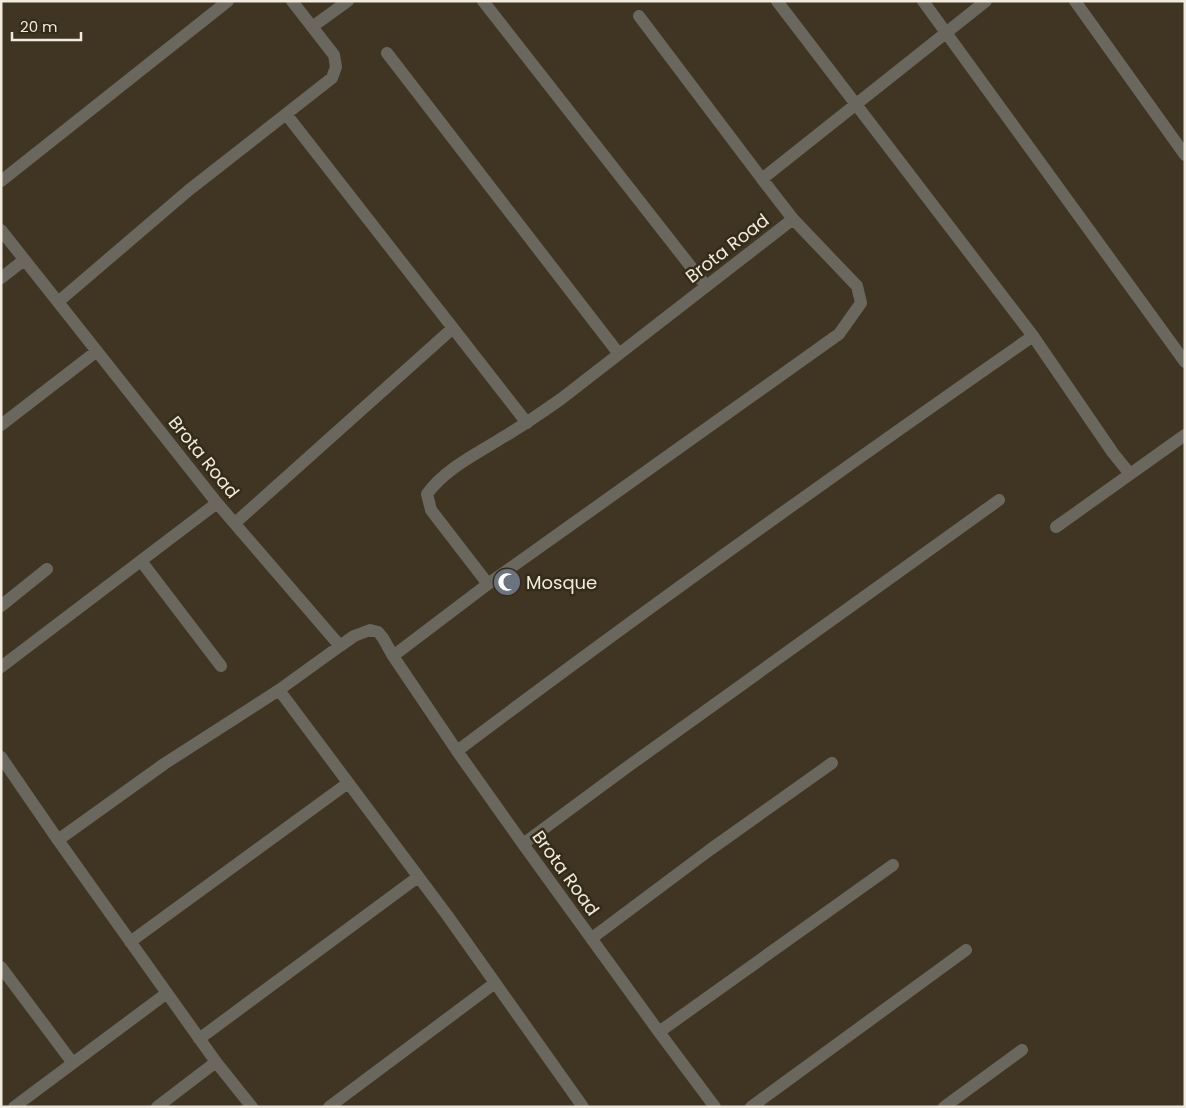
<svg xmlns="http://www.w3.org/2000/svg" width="1186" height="1108" font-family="Poppins,sans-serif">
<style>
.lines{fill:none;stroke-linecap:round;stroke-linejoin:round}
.minor{stroke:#6a685e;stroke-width:12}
.labels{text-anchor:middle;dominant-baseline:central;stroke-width:5;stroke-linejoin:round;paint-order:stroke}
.street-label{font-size:18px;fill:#f1eadf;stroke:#352b19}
.poi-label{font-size:18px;fill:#f1eadf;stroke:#352b19;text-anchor:start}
</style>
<rect width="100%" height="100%" fill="#3f3522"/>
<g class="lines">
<path class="minor" d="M483,1L706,286
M777,1L1033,336L1113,453L1130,474
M923,1L1185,362
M1075,1L1185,155
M639,16L762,179
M312,27L348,1
M387,53L619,354
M286,114L527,423
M1,181L228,1
M793,219L762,179L986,1
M1,230L217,503L340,646L354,636L370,630L378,632L383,638L393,656L457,751L523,844L659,1032L715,1107
M1,278L24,260
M58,302L189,190L332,78L336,67L334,55L292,1
M1,425L97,351
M235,523L453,328
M1056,527L1185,435
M141,561L221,666
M1,606L47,569
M393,656L488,584L431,510L427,494C445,469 475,455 500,439C521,427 541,413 561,399L793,219L857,286L861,303L839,334L488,584
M1,667L217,503
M279,690L447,915L583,1107
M457,751C646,609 839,471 1033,336
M1,757L58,840
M523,844L630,765L999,500
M592,938L711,849L832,763
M130,942L348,783
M1,967L72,1062
M659,1032L893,865
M199,1039L418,877
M14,1107L167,993
M157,1107L216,1062
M252,1107L216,1062L58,840L164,764L279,690L340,646
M329,1107L495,983
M751,1107L966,950
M944,1107L1022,1050"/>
</g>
<defs>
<symbol id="mosque-disc" viewBox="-11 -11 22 22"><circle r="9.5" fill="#6b7280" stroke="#352b19"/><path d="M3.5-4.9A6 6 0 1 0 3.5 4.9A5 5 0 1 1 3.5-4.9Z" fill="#fff"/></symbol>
</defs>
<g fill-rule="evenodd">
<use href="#mosque-disc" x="491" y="566" width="32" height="32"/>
</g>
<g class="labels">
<g class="street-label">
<text transform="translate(727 248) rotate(-38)">Brota Road</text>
<text transform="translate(204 457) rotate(51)">Brota Road</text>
<text transform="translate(566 873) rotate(54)">Brota Road</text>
</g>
<g class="poi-label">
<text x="526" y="582">Mosque</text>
</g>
</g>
<rect width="1186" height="1108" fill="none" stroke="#f1eadf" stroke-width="5"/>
<path d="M12 32v8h69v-8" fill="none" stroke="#f1eadf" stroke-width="2.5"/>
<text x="20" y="32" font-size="15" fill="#f1eadf" stroke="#352b19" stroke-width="4" paint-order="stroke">20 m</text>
</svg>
